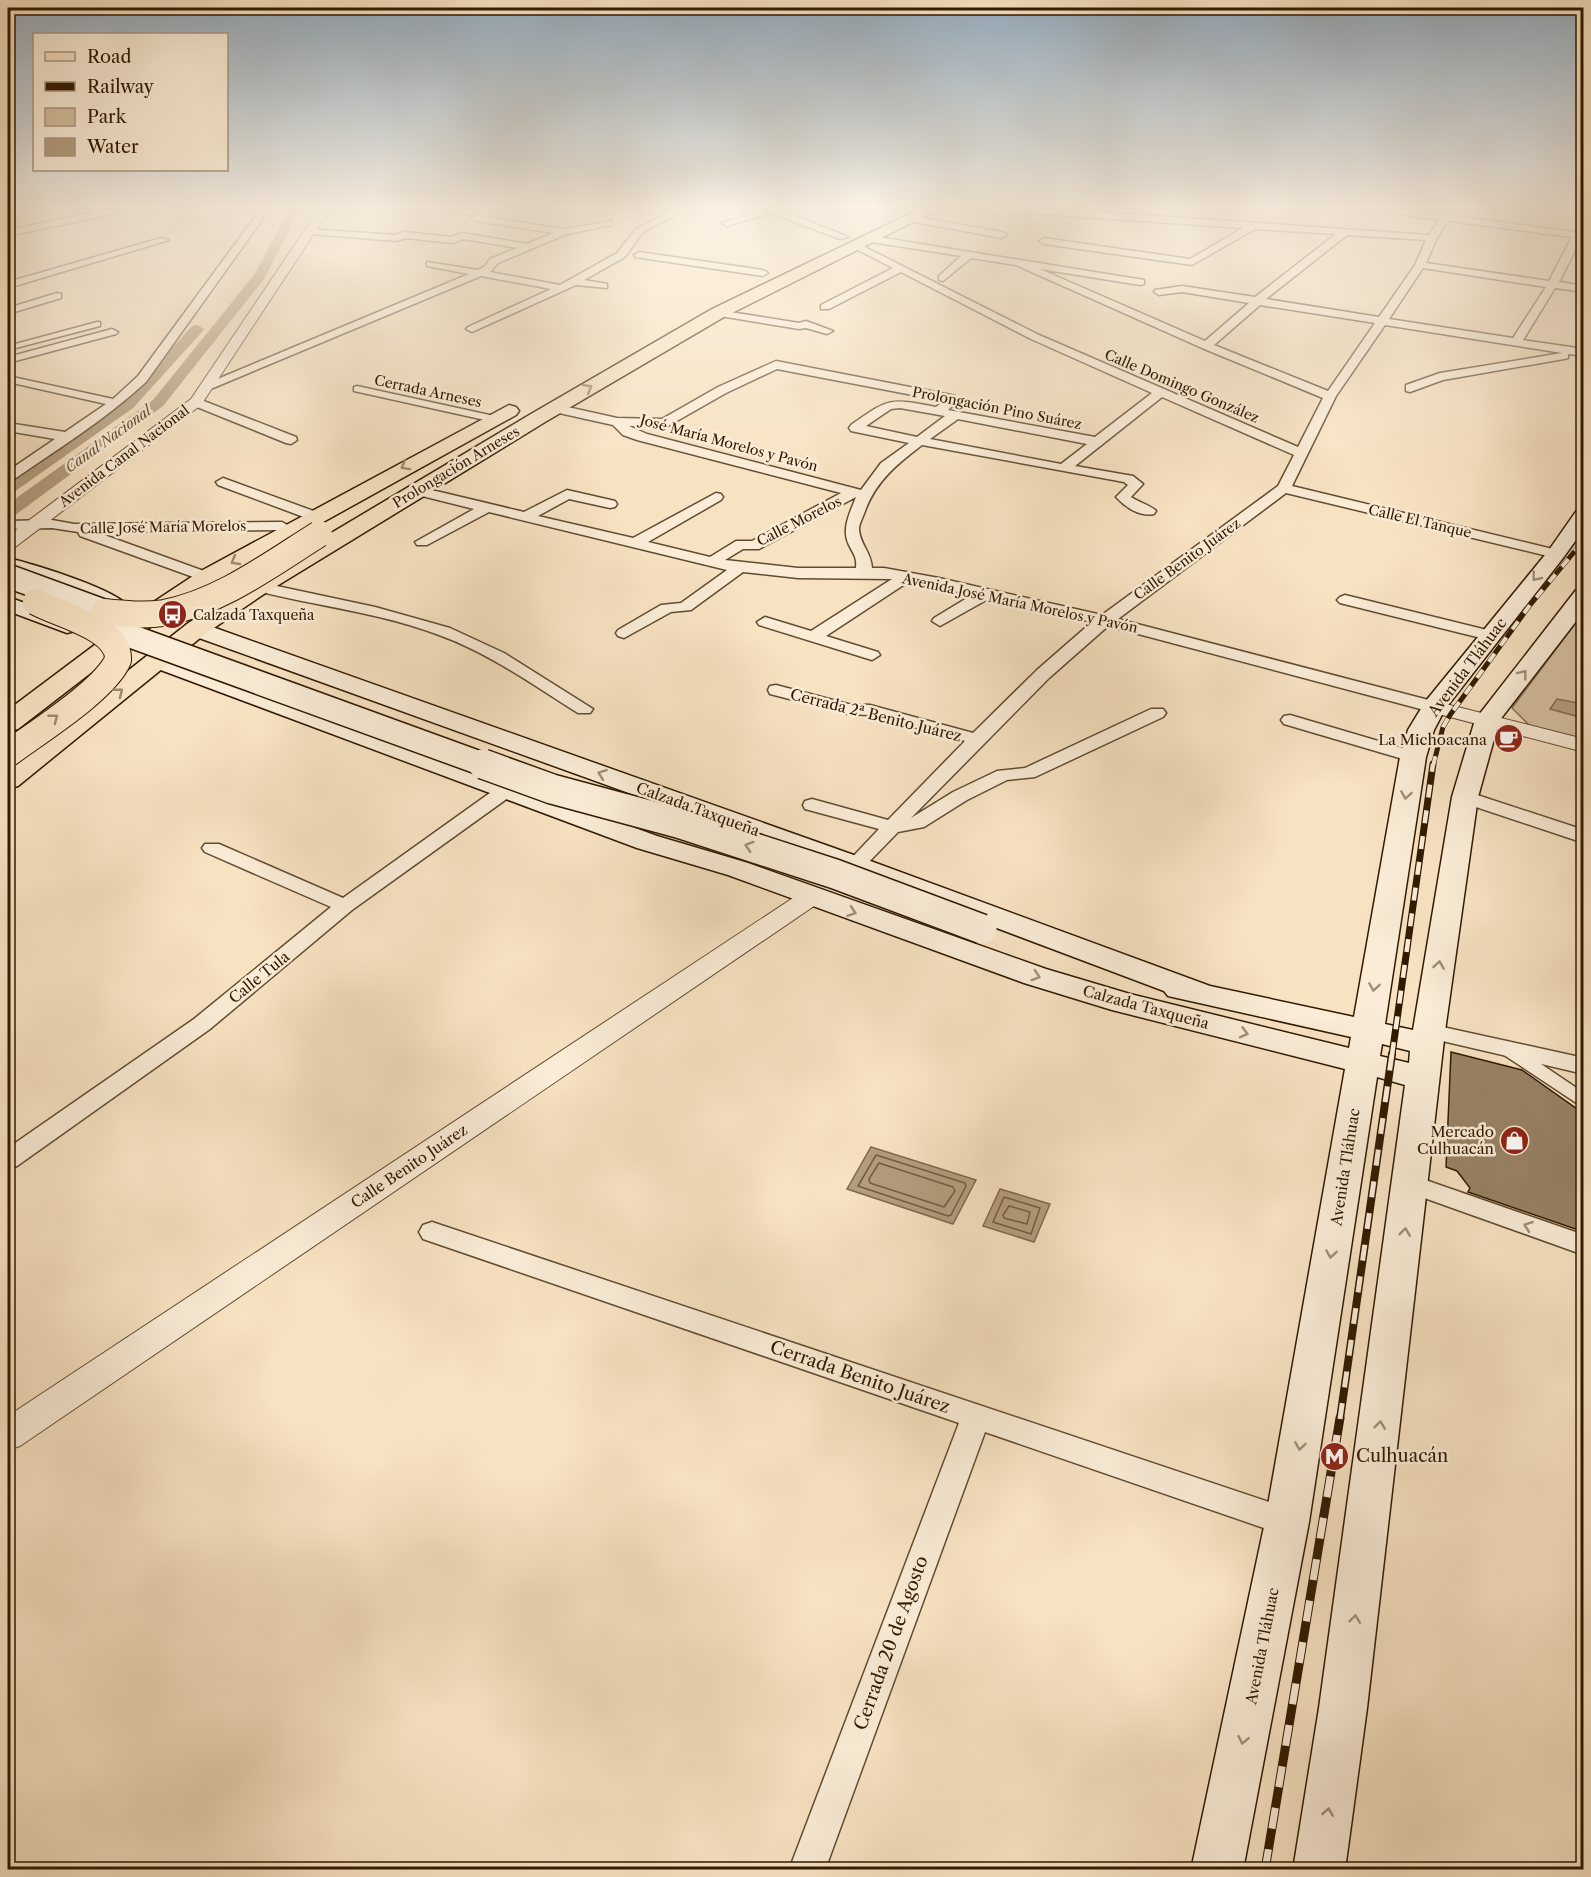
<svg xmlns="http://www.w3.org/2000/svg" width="1591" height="1877" font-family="'Libre Caslon Text',serif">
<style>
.green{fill:#d5c0a1;stroke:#836d50;stroke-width:1.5}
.water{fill:#b49e80;stroke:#80694d;stroke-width:1.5}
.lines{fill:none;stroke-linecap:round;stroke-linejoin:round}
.shore{stroke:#725c40;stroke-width:1.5}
.canal{fill:#b49e80;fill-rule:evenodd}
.building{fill:#988265;stroke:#311a00;stroke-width:1.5}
.pedestrian-casing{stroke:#624c30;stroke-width:3}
.minor-casing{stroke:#624c30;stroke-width:3}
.tertiary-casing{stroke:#624c30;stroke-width:2}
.secondary-casing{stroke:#311a00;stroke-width:3}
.primary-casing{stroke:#311a00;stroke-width:3}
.pedestrian{fill:#faecd7;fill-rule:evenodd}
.minor{fill:#faecd7;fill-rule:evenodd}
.tertiary{fill:#faecd7;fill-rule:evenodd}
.secondary{fill:#faecd7;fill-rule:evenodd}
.primary{fill:#f7e2c2;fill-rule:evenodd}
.rail-far3-casing{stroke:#311a00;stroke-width:5}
.rail-far2-casing{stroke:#311a00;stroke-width:7}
.rail-far1-casing{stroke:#311a00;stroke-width:8}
.rail-casing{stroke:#311a00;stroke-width:9}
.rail-far3{stroke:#faecd7;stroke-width:4;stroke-dasharray:10;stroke-linecap:butt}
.rail-far2{stroke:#faecd7;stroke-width:4.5;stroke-dasharray:13;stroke-linecap:butt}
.rail-far1{stroke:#faecd7;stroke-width:5;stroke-dasharray:16;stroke-linecap:butt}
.rail{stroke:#faecd7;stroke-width:7;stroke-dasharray:21;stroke-linecap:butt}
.secondary-bridge-far1-casing{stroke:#311a00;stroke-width:26;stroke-linecap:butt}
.secondary-bridge-casing{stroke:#311a00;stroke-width:32;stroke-linecap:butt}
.primary-bridge-far1-casing{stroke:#311a00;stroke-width:22;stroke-linecap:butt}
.primary-bridge-casing{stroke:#311a00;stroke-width:28;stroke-linecap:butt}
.secondary-bridge-far1{stroke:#faecd7;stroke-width:23}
.secondary-bridge{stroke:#faecd7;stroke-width:29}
.primary-bridge-far1{stroke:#f7e2c2;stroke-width:20}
.primary-bridge{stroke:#f7e2c2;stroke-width:26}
.oneway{stroke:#9e886b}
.oneway2{stroke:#a08e76}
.labels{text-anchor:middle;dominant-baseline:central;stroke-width:5;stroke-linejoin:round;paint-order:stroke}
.far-street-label{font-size:14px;fill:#311a00;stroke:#faecd7}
.far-water-label{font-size:14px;font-style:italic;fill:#654f33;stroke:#faecd7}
.far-poi-label{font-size:14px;fill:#311a00;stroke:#faecd7;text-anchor:start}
.street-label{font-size:15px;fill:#311a00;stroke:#faecd7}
.poi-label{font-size:15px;fill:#311a00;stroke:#faecd7;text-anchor:end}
.near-street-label{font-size:18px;fill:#311a00;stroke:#faecd7}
.near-poi-label{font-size:18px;fill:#311a00;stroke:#faecd7;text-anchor:start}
</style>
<rect width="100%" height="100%" fill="#f7e2c2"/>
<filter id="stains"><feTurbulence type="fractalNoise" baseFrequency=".00333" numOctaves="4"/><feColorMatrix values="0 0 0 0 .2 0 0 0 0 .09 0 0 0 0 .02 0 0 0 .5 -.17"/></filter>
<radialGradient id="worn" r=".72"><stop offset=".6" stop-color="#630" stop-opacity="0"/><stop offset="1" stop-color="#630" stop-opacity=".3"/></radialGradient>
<path class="green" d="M1583,613V740L1529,725L1512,708Z"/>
<path class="water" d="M1578,695H1583V718L1550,709L1557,699L1578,703L1580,700Z
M871,1147L976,1180L953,1224L847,1189Z
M1000,1189L1050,1204L1034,1242L983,1226Z"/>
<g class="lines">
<path class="shore" d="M876,1155L965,1183L966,1186L951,1215L948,1216L858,1186Z
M879,1163L953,1187L955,1191L944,1207L870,1183L869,1179Z
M1004,1197L1040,1208L1031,1234L993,1222Z
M1009,1206L1030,1212L1027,1224L1004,1218L1003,1215Z"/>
<path class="canal" d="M291,206H302L264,279L163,406L14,516L8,517V504L153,400L254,275Z
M197,325L204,329L202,332L133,408L14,492L8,493V481L123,402L192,326Z"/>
</g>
<path class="building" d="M1451,1052L1522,1070L1584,1114V1232L1468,1192L1470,1188L1457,1171L1446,1167Z"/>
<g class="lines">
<defs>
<path id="pedestrian" d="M97,322H100V326L8,350V346Z
M357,386L494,416L498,419L494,422L354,391V387Z
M1507,1044L1513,1045L1584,1093V1108L1501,1053L1499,1049L1501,1045Z"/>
<path id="minor" d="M111,206L118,210L112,214L8,236V230L106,210Z
M263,206H272L146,382C105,420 59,448 13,480L8,481V471L55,439L8,431V423L65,432L106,404L8,382V376L113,399L138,376Z
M438,206H458L476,212L471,215Z
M493,206H505L486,217L564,229L612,221V225L567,234L498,263L490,272L560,285L617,253L636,229L679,206H691L642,233L625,257L584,280L607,284V288L576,285L472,332L466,329L468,327L551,289L481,276L213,388H205L203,385L469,274L427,266V262L478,270L485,266L490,259L517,248L463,239L452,243L406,238L396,241L311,234L308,233V229L395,235L405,232L451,237L462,233L527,244L553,233L476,221L471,218Z
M757,206H771L848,237L840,239L771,213L727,226L722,223L763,210Z
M962,206H1013L1429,235L1439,220L1346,206H1375L1444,215L1452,206H1462L1453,216L1575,232L1580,224L1584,223V239H1581L1559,282L1584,286V292L1555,288L1523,340L1584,349V356L1568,354V358L1564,359L1443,380L1410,392L1406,391V385L1440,373L1562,353L1385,325L1336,396L1292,486L1561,551L1563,554L1561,557L1556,558L1286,493L1118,619L1440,703L1443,707L1440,711H1428L1108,626L1049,678L911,818L953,792L997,771L1025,768L1151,709H1163L1166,713L1163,717L1035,777L1007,780L967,800L924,827L898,832L862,869H848L845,865L879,829L805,809L803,805L805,801L812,799L888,820L965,741L869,715L848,714L770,694L768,690L770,686L776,685L848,704L870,705L973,733L1037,670L1092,622L988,599L940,626L932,621L934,618L972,595L908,582L826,636L878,652L880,655L872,660L759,625L757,622L765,617L811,631L892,579L798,578L743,572L691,610L671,612L624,638L618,636L616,633L618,630L661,605L681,603L727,570L489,512L427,545H417L415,542L474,509L410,493L408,490L410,487L415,486L524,512L567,490L615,501L617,504L615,507L610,508L569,499L538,516L633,538L716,493L721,494L723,497L721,500L648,542L710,557L736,541H752L841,493L637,440L623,435L613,425L550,411L548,408L554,404L617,418L662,419L718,387L776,361L951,395L955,396L957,402L948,410L1095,437L1152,393L1031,339L901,272L829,309H821V305L893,268L854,248L852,246L857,243L1039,335L1298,447L1323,398L1202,348L1016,265L971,258L943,281L939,280V276L961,256L871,242L866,239L871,236L1144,280V284L1140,285L1040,269L1205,341L1249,303L1182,292L1159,295L1154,292L1155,290L1182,286L1255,297L1336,234L1255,229L1192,265L1044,244L1039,241L1044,238L1190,259L1243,228L966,209ZM1448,221L1572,237L1549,281L1426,263L1437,238ZM1347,235L1426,240L1415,265L1379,317L1266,299ZM1423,268L1546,287L1513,338L1389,319ZM1260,305L1375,323L1328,391L1214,345ZM777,369L944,401L936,407C888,398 890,398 851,425L849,428L851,431L909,443L881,463L861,490L647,434L629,426H668L726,393ZM1162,397L1294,455L1278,486L1102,615L939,578L884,568H872C871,551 860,545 859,529C859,524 863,517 865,511C876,481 897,464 922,445L1124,482L1128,485L1116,497C1125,507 1140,517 1154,514L1156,511C1152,506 1138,502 1131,497L1143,484L1133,476L1075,466ZM900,408L945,416L917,437L866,426L891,409ZM958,419L1087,444L1061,464L930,439ZM856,497C850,513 841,529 849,545C854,555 857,557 856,568H798L725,560L743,549H759Z
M912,216L1002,232L1007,235L1002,238L909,221L907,219Z
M161,238L169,240L8,288V282Z
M639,252L763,270L768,273L763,276L635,257L634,255Z
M57,293L61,294V298L8,314V308Z
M718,310L799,323L806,321L833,331L827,334L806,328L799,329L714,315V311Z
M112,329L118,332L116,334L8,363V357Z
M196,398L296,437L297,440L291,444L286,443L192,405L190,402L192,399Z
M223,478L319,513L321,516L314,520L309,519L218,485L216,482Z
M52,520L74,524L282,522L289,526L282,530L96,532L212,574L215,577L207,582L80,536L78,532L52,528L8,529V521Z
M258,582L375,607L450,628L504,653L593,709L590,713H578C533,685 489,653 439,635C379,612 315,606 253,590L250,587Z
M1345,595L1495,632L1497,635L1489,640L1340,603L1337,600L1340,597Z
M1290,715L1419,753L1422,757L1419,761L1413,762L1284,724L1281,720L1284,716Z
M508,783L515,785L517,789L515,793L352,910L210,1029L17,1166L8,1169V1148L194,1019L331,907L205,852L202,848L205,844H219L343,898L501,785Z
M1465,791L1584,830V843L1458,801L1456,797L1458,793Z
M1429,1024L1584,1058V1074L1421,1036L1418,1031L1421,1026Z
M1411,1175L1584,1235V1255L1402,1190L1399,1184L1402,1178Z
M432,1222L1287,1508L1298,1512L1302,1522L1298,1532L1287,1536L985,1432L825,1870H789L959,1423L423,1239L419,1232L423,1225Z"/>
<path id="tertiary" d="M321,206H332L201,405L14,548L8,549V536L191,399Z
M1434,701L1584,739V752L1427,711L1424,707L1427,703Z
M811,890L820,892L823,897L820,902L20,1446L8,1450V1416L802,892Z"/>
<path id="secondary" d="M1584,508V529L1563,558L1445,709L1434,730L1426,757L1385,1024L1413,1030L1452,797L1475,720L1576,590L1584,589V611L1499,721L1478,797L1445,1031L1367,1708L1345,1870H1293L1319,1708L1405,1085L1377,1077L1309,1522L1243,1870H1191L1265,1522L1345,1069L1112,1010L1024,983L728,875L637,848L150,666L146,661L150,656L158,654L166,656L657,836L748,863L1046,969L1130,994L1349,1048L1351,1037L1168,996L1164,991L845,871L188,634L185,629L188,624L196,622L204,624L865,859L1210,986L1354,1017L1400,757L1408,730L1425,702L1549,550L1577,510ZM1382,1044L1410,1051L1409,1063L1380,1056Z
M8,558C33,564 117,589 130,608L129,615L137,622L134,627C124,629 112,627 106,618L107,610L89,600L8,571Z
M8,597L75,621L78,626L75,631L67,633L8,611Z"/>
<path id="primary" d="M926,206H945L724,317L545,422L267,592L205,634L18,786L8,789V766L187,624L249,582L531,414L712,309Z
M509,405L516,407L519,411L516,415L215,582L158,621L18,729L8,731V710L140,611L199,572Z"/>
</defs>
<use href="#pedestrian" class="pedestrian-casing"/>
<use href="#minor" class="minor-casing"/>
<use href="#tertiary" class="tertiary-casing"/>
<use href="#secondary" class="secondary-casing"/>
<use href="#primary" class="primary-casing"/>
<use href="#pedestrian" class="pedestrian"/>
<use href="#minor" class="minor"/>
<use href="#tertiary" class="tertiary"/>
<use href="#secondary" class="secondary"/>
<use href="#primary" class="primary"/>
<defs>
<path id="rail-far3" d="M1433,766L1443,727L1450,715L1530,605L1584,540"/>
<path id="rail-far2" d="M1392,1055L1433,764"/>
<path id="rail-far1" d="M1340,1419L1392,1054"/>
<path id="rail" d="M1265,1870L1340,1418"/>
</defs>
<use href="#rail-far3" class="rail-far3-casing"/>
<use href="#rail-far2" class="rail-far2-casing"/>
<use href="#rail-far1" class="rail-far1-casing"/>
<use href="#rail" class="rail-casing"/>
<use href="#rail-far3" class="rail-far3"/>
<use href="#rail-far2" class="rail-far2"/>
<use href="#rail-far1" class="rail-far1"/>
<use href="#rail" class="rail"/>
<defs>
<path id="secondary-bridge-far1" d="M8,576L109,613
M81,618L488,766"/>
<path id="secondary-bridge" d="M483,764L552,789L678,823L835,874L982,929"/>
<path id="primary-bridge-far1" d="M317,535L321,533"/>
<path id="primary-bridge" d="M104,612C124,614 144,616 164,613C221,602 271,564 319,534
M8,754C37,732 104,691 118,660C120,628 59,615 36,602"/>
</defs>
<use href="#secondary-bridge-far1" class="secondary-bridge-far1-casing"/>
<use href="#secondary-bridge" class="secondary-bridge-casing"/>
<use href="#primary-bridge-far1" class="primary-bridge-far1-casing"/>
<use href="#primary-bridge" class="primary-bridge-casing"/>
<use href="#secondary-bridge-far1" class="secondary-bridge-far1"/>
<use href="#secondary-bridge" class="secondary-bridge"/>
<use href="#primary-bridge-far1" class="primary-bridge-far1"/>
<use href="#primary-bridge" class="primary-bridge"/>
</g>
<defs><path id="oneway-chevron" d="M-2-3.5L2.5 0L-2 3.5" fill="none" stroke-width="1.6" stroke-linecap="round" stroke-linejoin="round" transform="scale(1.5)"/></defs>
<g class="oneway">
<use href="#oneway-chevron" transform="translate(588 388) rotate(-30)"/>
<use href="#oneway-chevron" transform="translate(405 466) rotate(151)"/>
<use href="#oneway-chevron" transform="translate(235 561) rotate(150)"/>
<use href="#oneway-chevron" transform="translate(119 692) rotate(-38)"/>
<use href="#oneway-chevron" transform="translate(54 718) rotate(-38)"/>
</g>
<g class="oneway2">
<use href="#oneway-chevron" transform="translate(1536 577) rotate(129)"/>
<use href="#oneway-chevron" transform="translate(1523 674) rotate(-52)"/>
<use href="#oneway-chevron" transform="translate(602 774) rotate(-160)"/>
<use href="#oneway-chevron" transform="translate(1406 795) rotate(99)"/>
<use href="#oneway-chevron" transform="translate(749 846) rotate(-162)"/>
<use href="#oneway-chevron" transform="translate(852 912) rotate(19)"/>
<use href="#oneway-chevron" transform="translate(1439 965) rotate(-81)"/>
<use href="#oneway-chevron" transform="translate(1036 976) rotate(18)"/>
<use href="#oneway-chevron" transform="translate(1374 987) rotate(99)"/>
<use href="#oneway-chevron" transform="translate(1244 1033) rotate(14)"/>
<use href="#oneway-chevron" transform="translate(1528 1226) rotate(-160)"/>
<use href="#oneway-chevron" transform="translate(1405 1232) rotate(-83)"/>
<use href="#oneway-chevron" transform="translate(1331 1254) rotate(99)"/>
<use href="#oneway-chevron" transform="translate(1380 1425) rotate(-83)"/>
<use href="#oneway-chevron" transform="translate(1300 1446) rotate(99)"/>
<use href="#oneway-chevron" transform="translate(1355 1619) rotate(-83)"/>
<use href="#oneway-chevron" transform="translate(1243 1740) rotate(101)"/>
<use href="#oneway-chevron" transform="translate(1328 1812) rotate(-81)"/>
</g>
<linearGradient id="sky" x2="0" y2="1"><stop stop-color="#93abbe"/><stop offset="0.44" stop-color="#fbf2e4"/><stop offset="1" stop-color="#fbf2e4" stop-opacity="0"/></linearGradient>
<rect width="1591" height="469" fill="url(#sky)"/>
<defs>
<symbol id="bus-disc" viewBox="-11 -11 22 22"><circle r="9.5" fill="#8f2418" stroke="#faecd7"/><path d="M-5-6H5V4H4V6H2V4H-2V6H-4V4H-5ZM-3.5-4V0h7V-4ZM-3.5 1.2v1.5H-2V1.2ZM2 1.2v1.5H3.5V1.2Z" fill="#fff"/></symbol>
<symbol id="cafe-disc" viewBox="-11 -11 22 22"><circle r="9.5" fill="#8f2418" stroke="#faecd7"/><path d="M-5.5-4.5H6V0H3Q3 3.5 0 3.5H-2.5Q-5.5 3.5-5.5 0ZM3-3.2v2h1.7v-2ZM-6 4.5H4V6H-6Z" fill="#fff"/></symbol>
<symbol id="shop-disc" viewBox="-11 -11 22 22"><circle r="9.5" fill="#8f2418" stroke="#faecd7"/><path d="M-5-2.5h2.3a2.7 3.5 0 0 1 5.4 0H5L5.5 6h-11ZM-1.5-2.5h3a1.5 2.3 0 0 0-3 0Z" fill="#fff"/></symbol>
<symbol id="metro-disc" viewBox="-11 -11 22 22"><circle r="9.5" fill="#8f2418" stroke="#faecd7"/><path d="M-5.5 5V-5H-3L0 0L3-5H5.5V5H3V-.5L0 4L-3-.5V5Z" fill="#fff"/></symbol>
</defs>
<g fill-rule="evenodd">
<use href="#bus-disc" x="156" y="598" width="33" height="33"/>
<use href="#cafe-disc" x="1492" y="722" width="33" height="33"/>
<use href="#shop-disc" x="1498" y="1124" width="33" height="33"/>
<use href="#metro-disc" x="1318" y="1440" width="33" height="33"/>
</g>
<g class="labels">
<g class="far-street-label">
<text transform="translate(1182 386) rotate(23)">Calle Domingo González</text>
<text transform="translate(428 391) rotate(12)">Cerrada Arneses</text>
<text transform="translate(997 408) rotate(11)">Prolongación Pino Suárez</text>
<text transform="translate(729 443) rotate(15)">José María Morelos y Pavón</text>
<text transform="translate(124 456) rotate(-37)">Avenida Canal Nacional</text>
<text transform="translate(456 467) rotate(-31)">Prolongación Arneses</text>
<text transform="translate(799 521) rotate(-27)">Calle Morelos</text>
<text transform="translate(1420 521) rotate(13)">Calle El Tanque</text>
<text transform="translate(163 527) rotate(-1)">Calle José María Morelos</text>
<text transform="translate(1187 559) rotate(-36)">Calle Benito Juárez</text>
<text transform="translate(1020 603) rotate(12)">Avenida José María Morelos y Pavón</text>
</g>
<g class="far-water-label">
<text transform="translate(108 439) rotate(-36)">Canal Nacional</text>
</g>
<g class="far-poi-label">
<text x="193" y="615">Calzada Taxqueña</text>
</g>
<g class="street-label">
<text transform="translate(1467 667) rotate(-53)">Avenida Tláhuac</text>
<text transform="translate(876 715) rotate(14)">Cerrada 2ª Benito Juárez</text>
<text transform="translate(698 809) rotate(20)">Calzada Taxqueña</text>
<text transform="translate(259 977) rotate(-39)">Calle Tula</text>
<text transform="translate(1146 1007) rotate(15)">Calzada Taxqueña</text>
<text transform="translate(409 1166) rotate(-34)">Calle Benito Juárez</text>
<text transform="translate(1345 1167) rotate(-81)">Avenida Tláhuac</text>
<text transform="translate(1262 1646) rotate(-79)">Avenida Tláhuac</text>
</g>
<g class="poi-label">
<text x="1487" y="739">La Michoacana</text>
<text x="1494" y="1131">Mercado<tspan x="1494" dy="17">Culhuacán</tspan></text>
</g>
<g class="near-street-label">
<text transform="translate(860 1377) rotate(19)">Cerrada Benito Juárez</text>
<text transform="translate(891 1643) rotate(-70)">Cerrada 20 de Agosto</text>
</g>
<g class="near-poi-label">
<text x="1356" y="1456">Culhuacán</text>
</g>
</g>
<rect width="1591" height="1877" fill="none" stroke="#f7e2c2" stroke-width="30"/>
<rect x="9" y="9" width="1573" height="1859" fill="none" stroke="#311a00" stroke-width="3"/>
<rect x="15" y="15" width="1561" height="1847" fill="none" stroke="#311a00" stroke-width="1.5"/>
<rect x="33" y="33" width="195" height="138" fill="#faecd7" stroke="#aa9881" stroke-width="1.5"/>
<rect x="45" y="52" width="30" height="9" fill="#f7e2c2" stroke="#aa9881" stroke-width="1.5"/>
<text x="87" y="63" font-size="18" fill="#311a00">Road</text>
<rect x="45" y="82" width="30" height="9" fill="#311a00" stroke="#aa9881" stroke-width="1.5"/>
<text x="87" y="93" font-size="18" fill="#311a00">Railway</text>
<rect x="45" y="108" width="30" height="18" fill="#d5c0a1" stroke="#aa9881" stroke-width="1.5"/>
<text x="87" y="123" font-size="18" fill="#311a00">Park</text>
<rect x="45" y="138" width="30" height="18" fill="#b49e80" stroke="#aa9881" stroke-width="1.5"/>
<text x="87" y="153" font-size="18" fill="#311a00">Water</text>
<rect width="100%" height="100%" filter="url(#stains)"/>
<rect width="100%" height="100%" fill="url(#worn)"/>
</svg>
